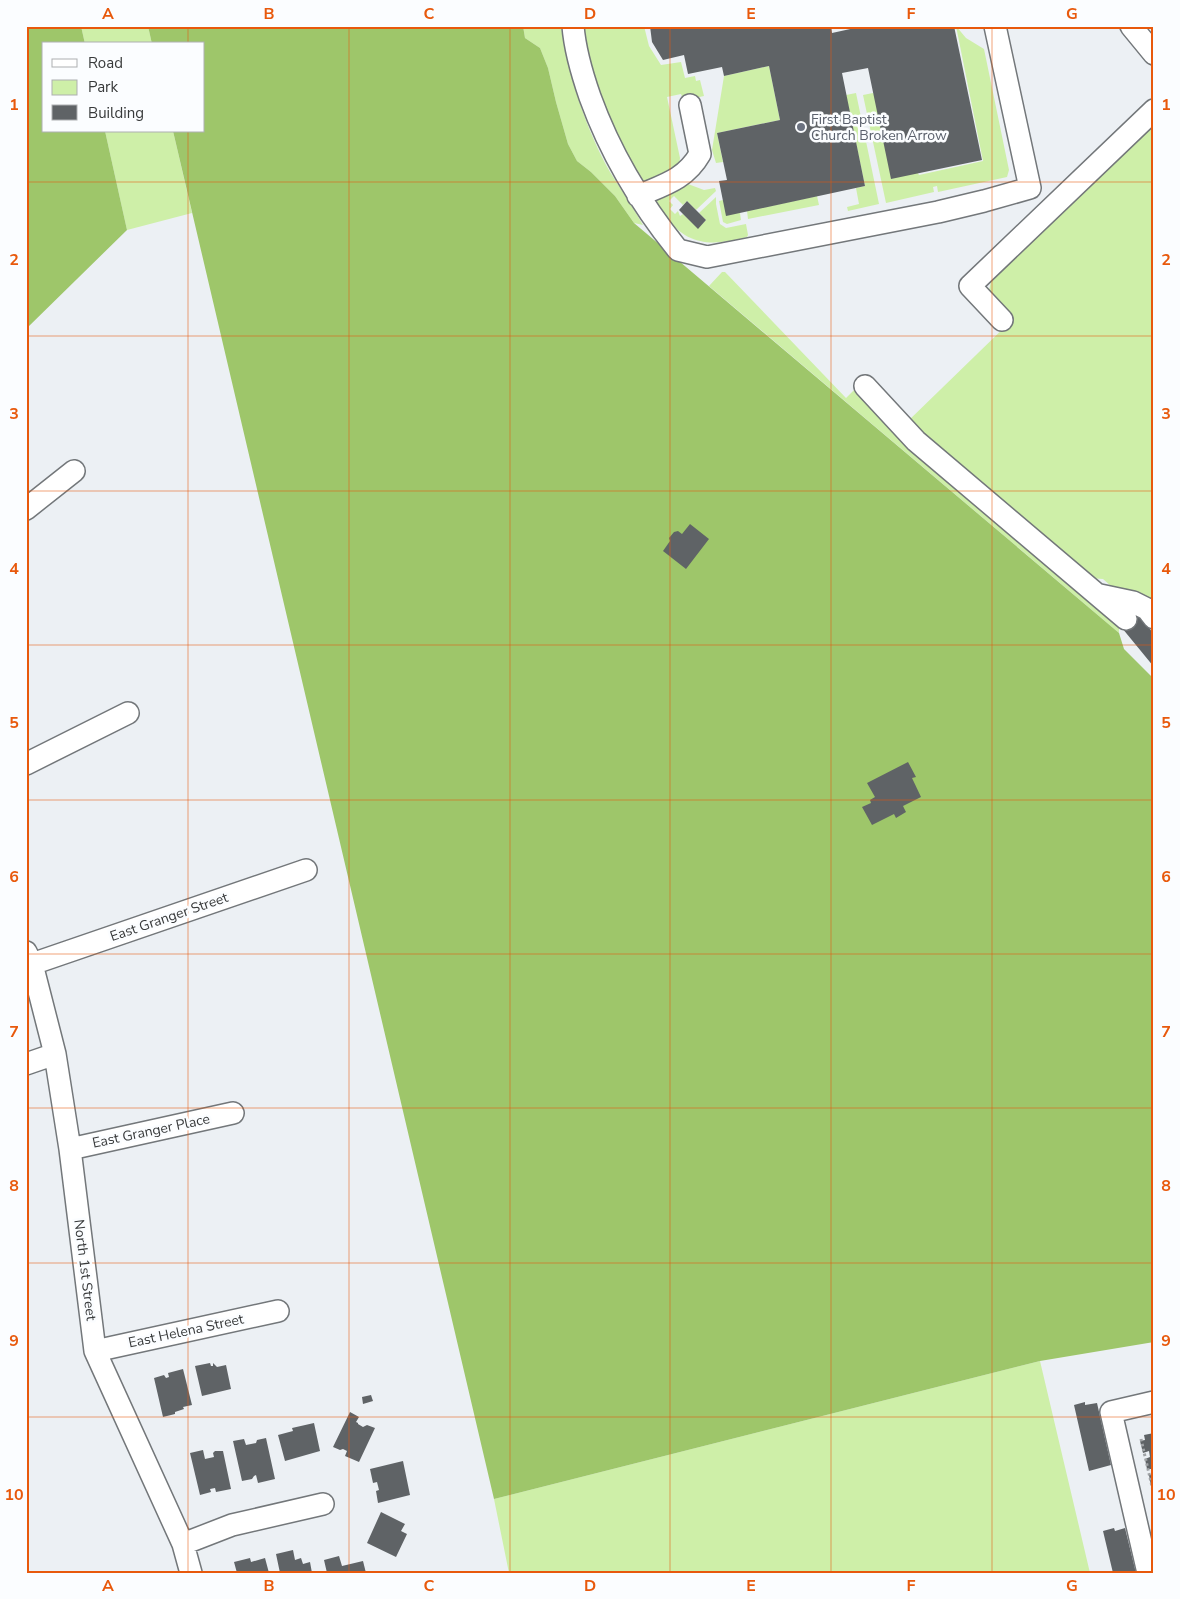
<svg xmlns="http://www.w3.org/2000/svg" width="1180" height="1599" font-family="'Nunito Sans',sans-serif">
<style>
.green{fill:#ceefa8}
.forest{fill:#9ec66a}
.building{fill:#5f6366}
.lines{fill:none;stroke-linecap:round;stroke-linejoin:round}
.minor-casing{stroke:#73777a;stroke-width:24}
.path{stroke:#a0a3a6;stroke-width:3;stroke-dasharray:2.5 2.5;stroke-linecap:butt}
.minor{stroke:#fff;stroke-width:21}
.grid{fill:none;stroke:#e8590c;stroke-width:1;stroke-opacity:0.55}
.worship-dot{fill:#6b7280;stroke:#fbfdff;stroke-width:2}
.labels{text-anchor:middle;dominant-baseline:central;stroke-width:5;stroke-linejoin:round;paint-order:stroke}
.worship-label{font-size:14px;fill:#5b616d;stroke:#fbfdff;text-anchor:start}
.street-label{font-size:14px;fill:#383a3b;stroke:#fbfdff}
.neatline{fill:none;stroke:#e8590c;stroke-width:2}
.grid-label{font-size:16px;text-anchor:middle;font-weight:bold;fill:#e8590c}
</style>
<rect width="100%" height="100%" fill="#ecf0f4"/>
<path class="green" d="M81,26H148L152,44H85Z
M523,26H561C566,70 588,134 610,172C621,190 633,207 643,225L634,223L615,196L591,172L577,161L568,144L556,102L548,68L540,48L525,38Z
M583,26H644L649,46L661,65L681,62L685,78L695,76L696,81L700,80L704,96L686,100L683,99L681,94L667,97L680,158C679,173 656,177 644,182C636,169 627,156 620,142C603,109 594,72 583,36Z
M956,26L966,38L984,49L1009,170L1007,177L938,192L937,186L933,187L934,192L886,203L863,95L873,93L919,175L983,161Z
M769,66L780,120L717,133L723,162L716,163L712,150L724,76Z
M856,93L879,204L848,211L847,207L859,204L856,188L865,186L846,95Z
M1154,122V604L1112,587L1103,579L1088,578L906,423L1011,321L988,295L992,277Z
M105,131H173L192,213L127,230Z
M683,184H688L704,190L715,188L716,191L696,210L687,201L683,205L674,196L669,201L673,205L670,209L675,214L678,211L680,216L683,214L698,228L706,220L699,213L716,197V204L720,224L726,228L746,224L748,235L747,237C714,246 687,247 666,216C662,210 658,205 656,199Z
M817,196L819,205L748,219L747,211Z
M723,200L740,213L741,220L727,224L723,222L719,201Z
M722,272H725L846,398L856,388L1117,622L1119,628V633L709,286Z
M1040,1361L1090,1573H509L494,1499Z"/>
<path class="forest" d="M26,26H81L85,44H44V131H105L127,230L26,329Z
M148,26H523L525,38L540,48L548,68L556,102L568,144L577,161L591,172L615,196L634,223L1119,633L1124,649L1154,679V1342L1040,1361L494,1499L173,131H204V44H152Z"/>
<path class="building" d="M650,26H831L832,33L864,26H954L982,160L891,179L868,68L842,73L865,186L726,216L719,181L727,180L717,133L780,120L769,66L724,76L722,67L688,74L684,55L663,60L652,42Z
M687,201L706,220L698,229L679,210Z
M690,524L709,539L686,569L663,551L670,541L669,538L674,532L678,531L682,534Z
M1138,615L1154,634V667L1122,628Z
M908,762L916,777L912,778L921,797L903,806L906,812L896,818L894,814L872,825L862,807L871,803L870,800L875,797L867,783Z
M210,1363L211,1366H213V1363L217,1367L226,1365L231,1389L202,1396L195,1366Z
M183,1369L192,1405L183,1407L184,1409L175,1412V1414L163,1417L154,1378L164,1375L166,1378L169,1377L168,1373Z
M371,1395L373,1401L363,1404L362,1397Z
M1085,1402V1405L1097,1403L1111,1465L1089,1471L1074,1405Z
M350,1412L359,1417L356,1422L358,1423V1424L363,1427L367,1425L375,1428L359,1462L345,1456L347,1451L343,1449L340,1450L333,1447Z
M314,1423L320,1451L285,1461L278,1435L293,1431L292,1428Z
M1154,1433V1486H1151L1149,1475L1152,1474L1151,1469H1147L1145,1459L1150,1457L1149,1451L1143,1453L1140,1441L1145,1440L1144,1435Z
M266,1438L275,1479L258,1483L256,1475L254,1476L252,1479L242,1481L233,1441L244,1439L246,1445L256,1443L257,1440Z
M203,1450L205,1459L214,1457L213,1453L215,1451H223L231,1489L216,1492L215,1488L210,1489L211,1492L200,1495L190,1453Z
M403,1461L410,1495L378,1503L376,1491L379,1490L377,1482L373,1483L370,1469Z
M381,1512L405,1524L401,1531L407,1534L396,1557L367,1543Z
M1114,1528L1115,1531L1125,1528L1136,1573H1113L1103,1531Z
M293,1550L295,1560L301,1558L303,1564L310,1562L312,1573H280L276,1554Z
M339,1556L342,1566L363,1561L366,1573H327L324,1560Z
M250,1558L251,1562L265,1558L269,1573H237L234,1562Z"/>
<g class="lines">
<defs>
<path id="minor" d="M573,26C575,51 582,74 590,97C611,155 640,203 678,250L707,257L938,212L984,201L1030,188L995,26
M1131,26L1154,54
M638,196C663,185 685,180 700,154L690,105
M1002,320L970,286L1154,110
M865,386L916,441L1126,619
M26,509L74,471
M1100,595L1133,602L1147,609L1154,618
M26,764L128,713
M26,952L32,964L55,1054L70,1149L95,1351L183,1544L191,1573
M32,964L306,870
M26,1064L55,1054
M70,1149L233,1113
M95,1351L278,1311
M183,1544L232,1525L323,1504
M1148,1573L1111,1412L1154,1402"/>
</defs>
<use href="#minor" class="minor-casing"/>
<path class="path" d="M1141,1439L1154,1495"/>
<use href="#minor" class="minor"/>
</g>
<path class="grid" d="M188,26V44M349,26V1573M510,26V1573M670,26V1573M831,26V1573M992,26V1573M188,131V1573M26,182H1154M26,336H1154M26,491H1154M26,645H1154M26,800H1154M26,954H1154M26,1108H1154M26,1263H1154M26,1417H1154"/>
<circle class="worship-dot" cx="801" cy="127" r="5"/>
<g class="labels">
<g class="worship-label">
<text x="811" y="119">First Baptist<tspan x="811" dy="16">Church Broken Arrow</tspan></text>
</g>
<g class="street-label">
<text transform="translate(169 917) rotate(-19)">East Granger Street</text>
<text transform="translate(151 1131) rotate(-12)">East Granger Place</text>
<text transform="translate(85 1270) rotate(83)">North 1st Street</text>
<text transform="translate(186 1331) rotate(-12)">East Helena Street</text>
</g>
</g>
<rect width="1180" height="1599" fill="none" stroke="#fbfdff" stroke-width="55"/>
<rect x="42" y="42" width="162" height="90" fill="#fbfdff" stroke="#adafb1"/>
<rect x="52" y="59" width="25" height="8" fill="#ffffff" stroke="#adafb1"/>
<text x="88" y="68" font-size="15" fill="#383a3b">Road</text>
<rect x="52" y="80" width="25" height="15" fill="#ceefa8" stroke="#adafb1"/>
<text x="88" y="92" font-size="15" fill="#383a3b">Park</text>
<rect x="52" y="105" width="25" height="15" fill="#5f6366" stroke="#adafb1"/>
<text x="88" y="118" font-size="15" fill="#383a3b">Building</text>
<rect x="28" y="28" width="1124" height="1544" class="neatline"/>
<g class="grid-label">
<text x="108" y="19">A</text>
<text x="269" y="19">B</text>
<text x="429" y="19">C</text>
<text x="590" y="19">D</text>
<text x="751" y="19">E</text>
<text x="911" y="19">F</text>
<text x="1072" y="19">G</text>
<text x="14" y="110">1</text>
<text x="1166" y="110">1</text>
<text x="14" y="265">2</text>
<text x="1166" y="265">2</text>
<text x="14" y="419">3</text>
<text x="1166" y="419">3</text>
<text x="14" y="574">4</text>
<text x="1166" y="574">4</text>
<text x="14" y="728">5</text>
<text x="1166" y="728">5</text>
<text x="14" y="882">6</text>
<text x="1166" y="882">6</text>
<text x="14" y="1037">7</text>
<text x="1166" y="1037">7</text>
<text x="14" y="1191">8</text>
<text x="1166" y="1191">8</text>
<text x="14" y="1346">9</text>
<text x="1166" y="1346">9</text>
<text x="14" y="1500">10</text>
<text x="1166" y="1500">10</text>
<text x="108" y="1591">A</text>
<text x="269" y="1591">B</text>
<text x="429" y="1591">C</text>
<text x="590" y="1591">D</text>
<text x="751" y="1591">E</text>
<text x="911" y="1591">F</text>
<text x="1072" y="1591">G</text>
</g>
</svg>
